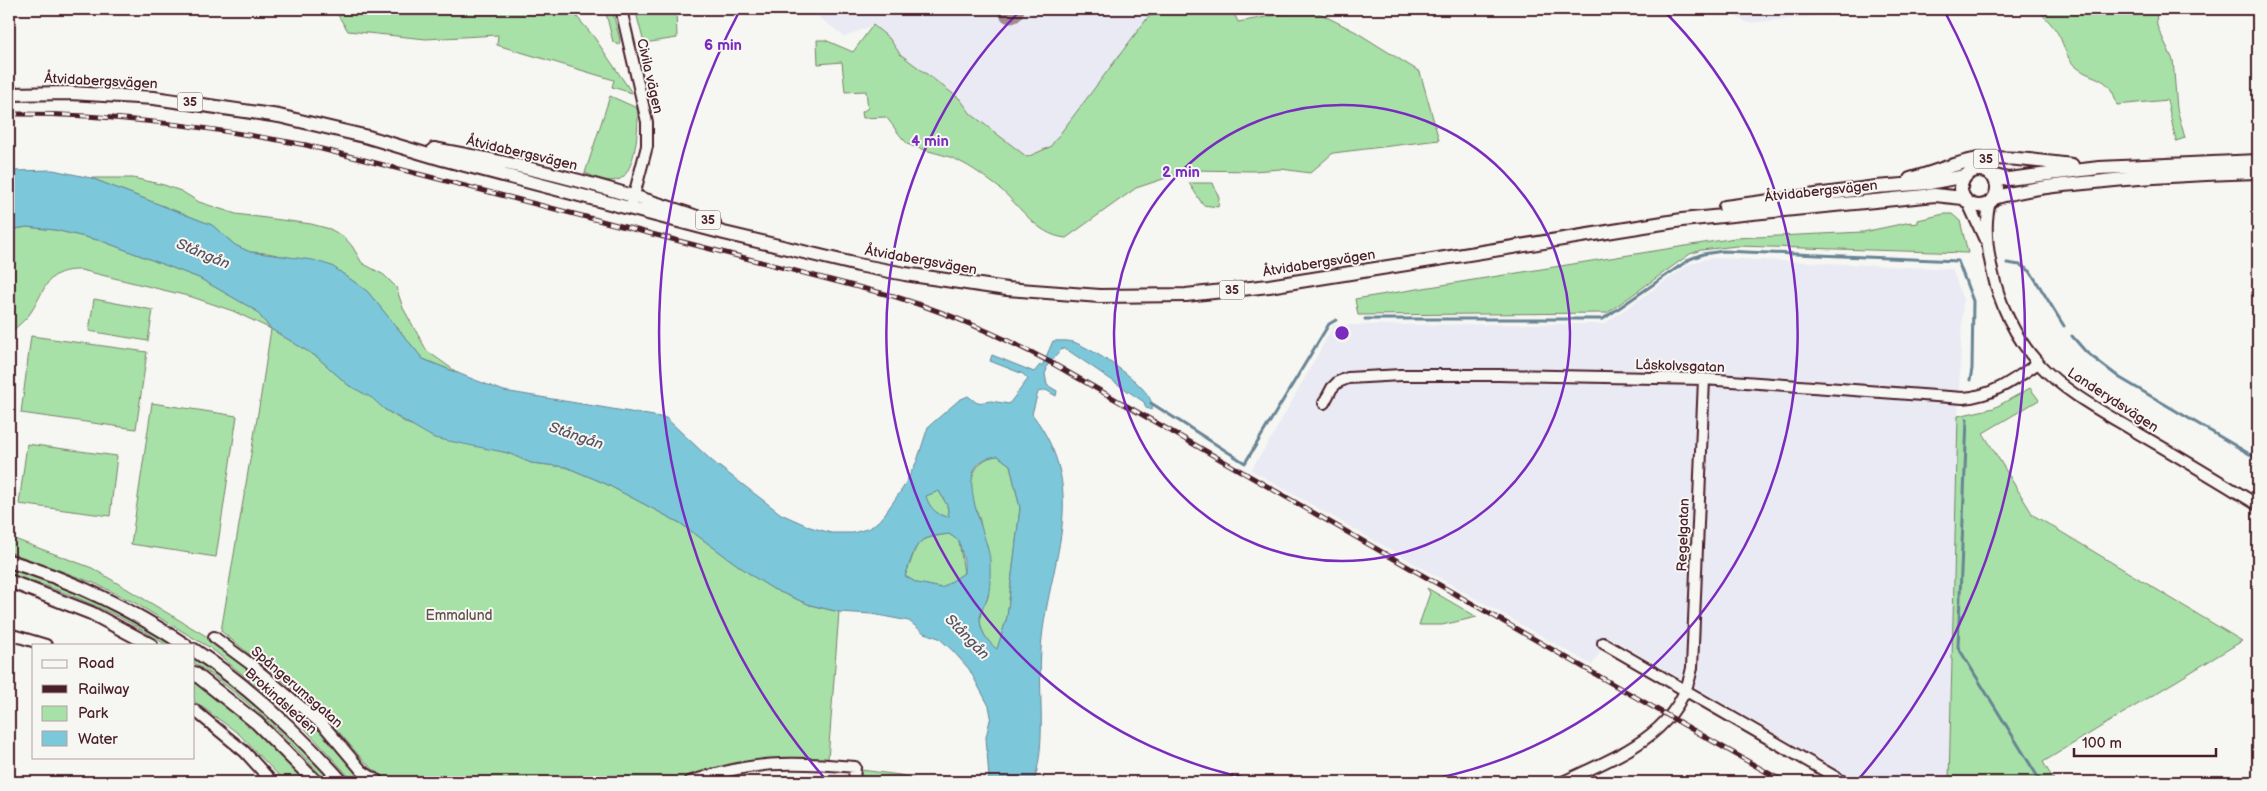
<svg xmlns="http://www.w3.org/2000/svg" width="2267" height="791" font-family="'Balsamiq Sans',sans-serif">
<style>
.built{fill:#e9eaf4}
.green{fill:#a7e1a7;stroke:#788069}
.water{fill:#7bc8da;stroke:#678494;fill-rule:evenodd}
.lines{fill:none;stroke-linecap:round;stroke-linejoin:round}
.stream{stroke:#678494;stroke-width:3}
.taxiway{stroke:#a08a8e;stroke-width:25}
.minor-casing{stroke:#4a1f2b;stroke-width:14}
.major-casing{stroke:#4a1f2b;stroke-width:16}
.minor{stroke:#f6f6f2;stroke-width:10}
.major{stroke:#f6f6f2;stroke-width:12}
.rail-casing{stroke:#4a1f2b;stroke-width:5}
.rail{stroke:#f6f6f2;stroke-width:3;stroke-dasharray:9;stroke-linecap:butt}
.ring{fill:none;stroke:#7b2cbf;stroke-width:2.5}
.labels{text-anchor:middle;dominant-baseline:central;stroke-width:4;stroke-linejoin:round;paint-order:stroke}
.shield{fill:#f6f6f2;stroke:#7e6067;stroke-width:1}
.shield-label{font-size:12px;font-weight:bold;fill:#4a1f2b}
.street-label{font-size:14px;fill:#4a1f2b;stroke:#f6f6f2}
.park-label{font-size:14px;fill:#61504a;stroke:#f6f6f2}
.water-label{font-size:15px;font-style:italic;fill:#595260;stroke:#f6f6f2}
.centre{fill:#7b2cbf;stroke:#f6f6f2;stroke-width:2.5}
.ring-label{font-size:15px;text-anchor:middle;font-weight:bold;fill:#7b2cbf;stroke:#f6f6f2;stroke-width:4;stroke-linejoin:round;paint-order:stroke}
</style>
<rect width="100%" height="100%" fill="#f6f6f2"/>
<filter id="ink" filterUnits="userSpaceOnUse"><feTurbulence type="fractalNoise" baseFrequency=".02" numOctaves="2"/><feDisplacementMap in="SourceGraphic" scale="10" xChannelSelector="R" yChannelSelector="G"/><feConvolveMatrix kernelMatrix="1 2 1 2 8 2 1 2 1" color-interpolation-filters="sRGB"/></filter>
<g filter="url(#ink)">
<path class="built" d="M808,9H1154L1050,147L1027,157L971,114L960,99L900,54L889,38L873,25L845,37Z
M1720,9H1719H1845L1835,14L1748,23Z
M2139,9H2258V16Z
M1718,258L1952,269L1963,300L1958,416L1949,782H1859L1609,637L1592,665L1251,470L1272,437L1334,325L1604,324L1690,264L1705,259Z"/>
<path class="green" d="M334,9H575L577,17L594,37L632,93L612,87L614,80L497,45L498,35L426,39L348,31Z
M605,9H612L620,40L619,45L613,42Z
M635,9H676L677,38L644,43Z
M1169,9H1232L1238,22L1311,9L1356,32L1420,72L1439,140L1333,153L1310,173L1281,169L1253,171L1190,170L1136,188L1066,238C1034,235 1018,201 994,184C981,174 967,164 952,158C943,154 913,148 908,144C900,137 893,125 886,117L863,118L862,112L868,108L866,91L845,92L842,62L818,64L817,40H825L853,52L873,25L889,38L900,54L960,99L971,114L1027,157L1050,147L1149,16L1166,13Z
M2036,9L2156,10L2157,26L2173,60L2177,109L2185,138L2176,141L2167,100L2117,105C2109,71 2091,83 2072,63C2065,54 2063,41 2057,32C2052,24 2043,15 2036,9Z
M610,96L637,108C640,124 635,172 620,179C609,184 595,177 585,173Z
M91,178H133L164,185L181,191L199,202L236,214L311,224L330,229L344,237L352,246L362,263L384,275L396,287L403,308L427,351L458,373L423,359L367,291L332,266L267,253L250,252L235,245L212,225Z
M1189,183H1213L1219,198L1218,207L1203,205Z
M1944,214H1952L1960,221L1968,253L1737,246L1701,250L1690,254L1607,313L1358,315L1355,299L1735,238L1863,232L1911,222V224L1918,223V220Z
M27,227L55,230L102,241L199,278L255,310L271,329L317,357L348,385L373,398L384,409L408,424L471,444L508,453L531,463L566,467L604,483L680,523L754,577L773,589L810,605L839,612L828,759C773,757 729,761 678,782H393C363,767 354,747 332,725C298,691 258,662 221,631L260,401L271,329L233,311L192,297L81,270C46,269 47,287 31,312C26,320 16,327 9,334V230Z
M94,299L153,310L148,341L89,331Z
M31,336L147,352L136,429L21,413Z
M2030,388L2039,400L1983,433L2033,515L2242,641L2043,762L2055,782H1949L1958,416L1994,408Z
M152,403L237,416L216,557L131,544Z
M27,444L117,456L110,516L19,504Z
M998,456L1010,465L1020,508L1007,617L997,650C986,640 976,626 982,610C983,605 988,601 988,596C988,574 983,550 981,527C980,512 968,499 971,483C974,468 982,457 998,456Z
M939,491L947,505L949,518C937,516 929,507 925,496Z
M949,534L959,541L964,573L942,588L917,583L905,576C919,545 910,539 949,534Z
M9,537L92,568L211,639L320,728L372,782H354L299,722L212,649L135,603L94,583L9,552Z
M9,569L48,582L114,609L175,645H166C119,613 63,590 9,574Z
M1427,588L1477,617L1442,625H1419L1430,593Z
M194,657C245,694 291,735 333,782H327C288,738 243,695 194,663Z
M194,682L247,723L307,782H285L239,734L194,701Z
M861,770L900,775L925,782H859Z"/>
<path class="water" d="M53,170L91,178L212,225L235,245L250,252L313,260L332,266L367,291L423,359L475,380L504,391L666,418L712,461L781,514L810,527L831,533H853L870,528L882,518L903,488L917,461L928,427L959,400L968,396L977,403L991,401L1009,404L1028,379L1023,374L990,361L992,355L1034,372L1040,365L1042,366L1053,341C1061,341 1069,340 1076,343C1094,350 1158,389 1152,410L1146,408L1144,402L1066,349H1062L1046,367L1047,369L1045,374L1047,385L1057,391L1056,396L1046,390L1038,392L1032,414C1093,494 1047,563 1041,649C1038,693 1047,739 1034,782H987L989,778L986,737L991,716L989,706L969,669L953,651L939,638L924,633L909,621L872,614L839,612L810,605L773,589L754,577L680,523L604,483L566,467L531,463L508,453L434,438L384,409L372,398L348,385L317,357L271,329L255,310L199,278L102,241L55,230L27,227L9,230V174L14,171ZM998,456L1010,465L1020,508L1007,617L997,649C985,640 976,625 982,609C983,606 986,603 987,599C991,589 990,572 990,561C989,534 945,460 998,456ZM939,491L947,505L949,517C937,516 929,507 926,496ZM949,534L959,541L964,561V573L942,588L917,583L905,576C917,545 912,538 949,534Z"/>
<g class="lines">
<path class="stream" d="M2007,263L2020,265L2030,271L2064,326
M1365,319H1603L1690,259L1703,254L1723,251L1958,261L1973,301L1972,369L1970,380
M2072,336L2086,352L2120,378L2258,459
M1151,403L1245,463L1329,324L1336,320
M1967,419L1958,647L2041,782"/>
<path class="taxiway" d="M1011,11L1012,9"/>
<defs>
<path id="minor" d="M621,9L647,122V146L632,203
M1990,202C1984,224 1987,248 1992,270C1999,303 2015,338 2039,364C2064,391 2099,410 2131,429C2174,454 2216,479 2258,505
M1968,203L1984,238
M1324,403L1332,388L1338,382L1348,378L1401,375H1499L1704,379L1963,398C1993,396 2014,380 2038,363
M9,634L46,645
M214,637L249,663L325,727L362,771L379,782
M1603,643L1844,782
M194,710L245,752L272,782
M689,782C751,761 790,761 855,767L854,782
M1563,782C1617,756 1679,735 1692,668L1704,379"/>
<path id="major" d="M9,94L70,93L154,98L279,116L368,137L442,159L724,233L858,265L905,274L1007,289L1100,296L1186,295L1269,286L1682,220L1935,195L1963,198
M434,149C530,166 623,190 714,223
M1961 188a18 18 0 1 1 36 0a18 18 0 1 1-36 0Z
M1991,175L2008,179L2099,168L2258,161
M1910,179C1934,173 1956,162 1980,159C2010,156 2042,162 2072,165
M1994,198C2027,188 2061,185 2095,182C2149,176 2204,174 2258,172
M1725,207L1876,187L1929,183L1965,176
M9,561C71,580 131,609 185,645
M9,581L91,613L151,645
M194,650C250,687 297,732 342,782
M194,673L257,723L316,782"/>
</defs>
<use href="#minor" class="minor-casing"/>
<use href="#major" class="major-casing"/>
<use href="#minor" class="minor"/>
<use href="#major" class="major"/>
<defs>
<path id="rail" d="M9,114C109,113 208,127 306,145L893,296C949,313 999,335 1050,362L1784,782"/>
</defs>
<use href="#rail" class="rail-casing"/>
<use href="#rail" class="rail"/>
</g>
</g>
<g class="ring">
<circle cx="1342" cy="333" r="228"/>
<path d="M1267 782A455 455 0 0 1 1020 11M1664 11A455 455 0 0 1 1417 782"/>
<path d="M827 781A683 683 0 0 1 739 12M1945 12A683 683 0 0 1 1857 781"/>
</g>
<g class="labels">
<g class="shield">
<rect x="177.5" y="92.5" width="25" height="19" rx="4"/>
<rect x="1973.5" y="149.5" width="25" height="19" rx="4"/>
<rect x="695.5" y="210.5" width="25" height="19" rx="4"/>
<rect x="1219.5" y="280.5" width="25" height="19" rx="4"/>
</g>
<g class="shield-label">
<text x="190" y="102">35</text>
<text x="1986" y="159">35</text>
<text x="708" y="220">35</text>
<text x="1232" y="290">35</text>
</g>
<g class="street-label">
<text transform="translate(650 76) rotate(77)">Civila vägen</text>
<text transform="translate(101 81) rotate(3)">Åtvidabergsvägen</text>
<text transform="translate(522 153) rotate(13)">Åtvidabergsvägen</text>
<text transform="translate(1821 191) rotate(-6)">Åtvidabergsvägen</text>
<text transform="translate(921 260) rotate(10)">Åtvidabergsvägen</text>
<text transform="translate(1319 263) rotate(-9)">Åtvidabergsvägen</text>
<text transform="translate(1680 366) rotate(2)">Låskolvsgatan</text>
<text transform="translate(2113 400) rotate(33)">Landerydsvägen</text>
<text transform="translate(1683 535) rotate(-88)">Regelgatan</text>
<text transform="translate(297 687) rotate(41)">Spångerumsgatan</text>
<text transform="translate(281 701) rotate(42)">Brokindsleden</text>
</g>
<g class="park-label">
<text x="459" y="615">Emmalund</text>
</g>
<g class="water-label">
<text transform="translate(203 254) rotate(23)">Stångån</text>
<text transform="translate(576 436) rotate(19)">Stångån</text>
<text transform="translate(967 637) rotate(46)">Stångån</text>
</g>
</g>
<circle cx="1342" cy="333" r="8" class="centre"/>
<g class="ring-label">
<text x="723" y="50">6 min</text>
<text x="930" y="146">4 min</text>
<text x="1181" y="177">2 min</text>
</g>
<rect width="2267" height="791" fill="none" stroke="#f6f6f2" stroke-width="30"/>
<rect x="15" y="15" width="2237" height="761" fill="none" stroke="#4a1f2b" stroke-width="2" filter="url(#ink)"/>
<rect x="32" y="644" width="162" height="115" fill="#f6f6f2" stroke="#b1a0a2"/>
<rect x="42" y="660" width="25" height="8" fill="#f6f6f2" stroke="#b1a0a2"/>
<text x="78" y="668" font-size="15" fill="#4a1f2b">Road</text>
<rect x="42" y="685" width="25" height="8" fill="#4a1f2b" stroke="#b1a0a2"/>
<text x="78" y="694" font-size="15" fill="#4a1f2b">Railway</text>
<rect x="42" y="706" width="25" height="15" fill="#a7e1a7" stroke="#b1a0a2"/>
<text x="78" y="718" font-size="15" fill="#4a1f2b">Park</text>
<rect x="42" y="731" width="25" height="15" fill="#7bc8da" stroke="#b1a0a2"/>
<text x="78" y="744" font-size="15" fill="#4a1f2b">Water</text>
<path d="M2074 748v8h142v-8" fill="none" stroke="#4a1f2b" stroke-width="2.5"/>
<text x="2082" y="748" font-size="15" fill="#4a1f2b" stroke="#f6f6f2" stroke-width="4" paint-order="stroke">100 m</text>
</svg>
